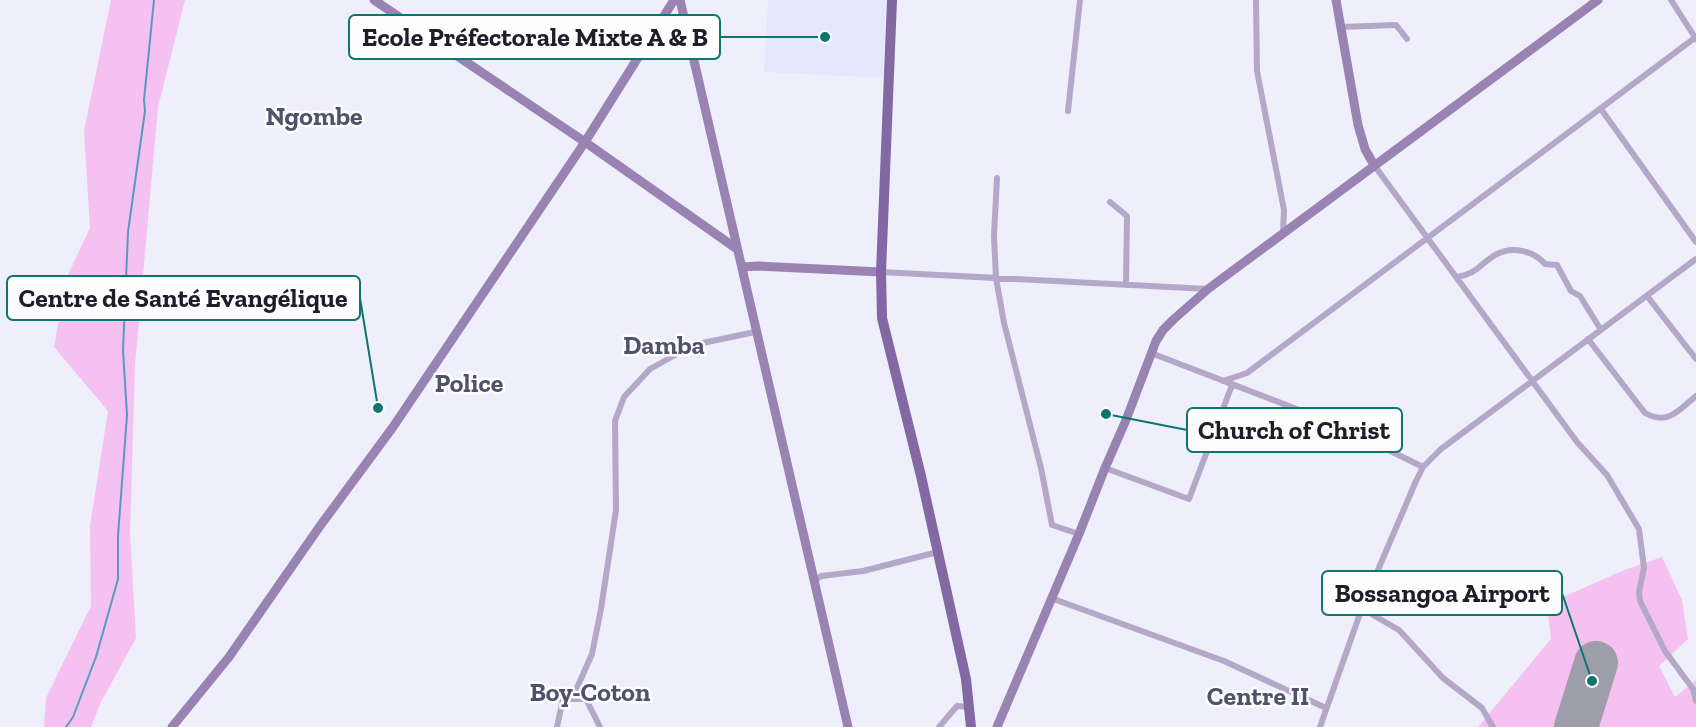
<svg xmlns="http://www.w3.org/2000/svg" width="1696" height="727" font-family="'Zilla Slab',serif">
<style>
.built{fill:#e5e7fe}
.green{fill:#f5c1f0}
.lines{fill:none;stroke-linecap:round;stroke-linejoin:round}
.stream{stroke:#599abe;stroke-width:2}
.runway{stroke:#9e9eaa;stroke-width:44}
.street{stroke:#b5a7c8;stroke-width:6}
.secondary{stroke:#9983b3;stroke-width:9}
.primary{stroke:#8468a4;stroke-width:10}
.labels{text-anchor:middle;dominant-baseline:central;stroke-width:5;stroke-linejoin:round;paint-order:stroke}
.neighbourhood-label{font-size:26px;font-weight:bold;fill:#50526b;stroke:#fdfdfd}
.leader{fill:none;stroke:#0f766e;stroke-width:2}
.callout-dot{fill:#0f766e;stroke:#fdfdfd;stroke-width:2}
.callout{fill:#fdfdfd;stroke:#0f766e;stroke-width:2}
.callout-label{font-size:26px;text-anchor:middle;font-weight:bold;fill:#1d1e29}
</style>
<rect width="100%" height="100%" fill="#eeeffb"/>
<path class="built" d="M768,0H886L883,78L764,72Z"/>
<path class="green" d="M111,0H185L158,107L135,365L130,533L136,638L101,702L91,727H44L46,698L91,606L90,526L108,411L54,347L66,279L90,228L84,131Z
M1662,557L1682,600L1688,639L1659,666L1675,697L1696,680V727H1478L1551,639L1547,604L1622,571Z"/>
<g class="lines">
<path class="stream" d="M66,727L73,717L96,657L118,579V536L127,415L123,350L128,232L145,111L144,100L154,0"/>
<path class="runway" d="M1576,727L1596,663"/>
<path class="street" d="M1256,0L1257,71L1284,210L1283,233
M1671,0L1696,39
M1340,27L1396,25L1407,39
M1601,109L1696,242
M1068,111L1080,0
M1374,165L1577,442L1607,475L1639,529L1644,568L1639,592L1640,601L1665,651L1693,689L1696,701
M997,178L994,236L996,278L1004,323L1041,468L1052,525L1079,534
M1110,202L1127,216L1126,285
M881,272L1208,289
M1457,277C1478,274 1480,263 1497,254C1513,246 1534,251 1545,264L1557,265L1571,291L1580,296L1601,330
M1647,296L1696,359
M1588,339L1645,413C1668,426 1679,410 1696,396
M1151,353L1333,423L1423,467
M1223,381L1247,373L1696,37
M1105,468L1189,499L1232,385
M814,581L821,576L863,571L938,552
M1051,598L1224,661L1326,708
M1363,605L1373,615L1399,630L1443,678L1482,708L1493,727
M572,699L592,654L601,609L616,510L615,421L624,397L650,369L693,345L755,332
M557,727L563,699H586L600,727
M939,727L957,706L970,707
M1320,727L1363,605L1416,481L1423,467L1441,449L1696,259"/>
<path class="secondary" d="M374,0L585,142L737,249
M680,0L848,727
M1336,0L1358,125L1365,149L1374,165
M742,267L758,266L881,272
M172,727L229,657L320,526L393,427L585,142L674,0
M997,727L1079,534L1105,468L1126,420L1156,341L1163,330L1174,319L1208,289L1598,0"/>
<path class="primary" d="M892,0L881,272L882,318L921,476L966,679L971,727"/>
</g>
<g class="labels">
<g class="neighbourhood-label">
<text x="314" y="116">Ngombe</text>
<text x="664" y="345">Damba</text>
<text x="469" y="383">Police</text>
<text x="590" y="692">Boy-Coton</text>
<text x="1258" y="696">Centre II</text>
</g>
</g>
<path class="leader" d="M825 37L720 37M378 408L360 298M1106 414L1187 430M1592 681L1562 593"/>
<g class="callout-dot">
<circle cx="825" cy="37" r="6"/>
<circle cx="378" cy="408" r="6"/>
<circle cx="1106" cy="414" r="6"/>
<circle cx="1592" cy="681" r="6"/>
</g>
<g class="callout">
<rect x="349" y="15" width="371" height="44" rx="6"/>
<rect x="7" y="276" width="353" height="44" rx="6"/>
<rect x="1187" y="408" width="215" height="44" rx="6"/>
<rect x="1322" y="571" width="240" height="44" rx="6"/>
</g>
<g class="callout-label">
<text x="535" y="46">Ecole Préfectorale Mixte A &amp; B</text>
<text x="183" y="307">Centre de Santé Evangélique</text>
<text x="1294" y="439">Church of Christ</text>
<text x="1442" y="602">Bossangoa Airport</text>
</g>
</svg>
